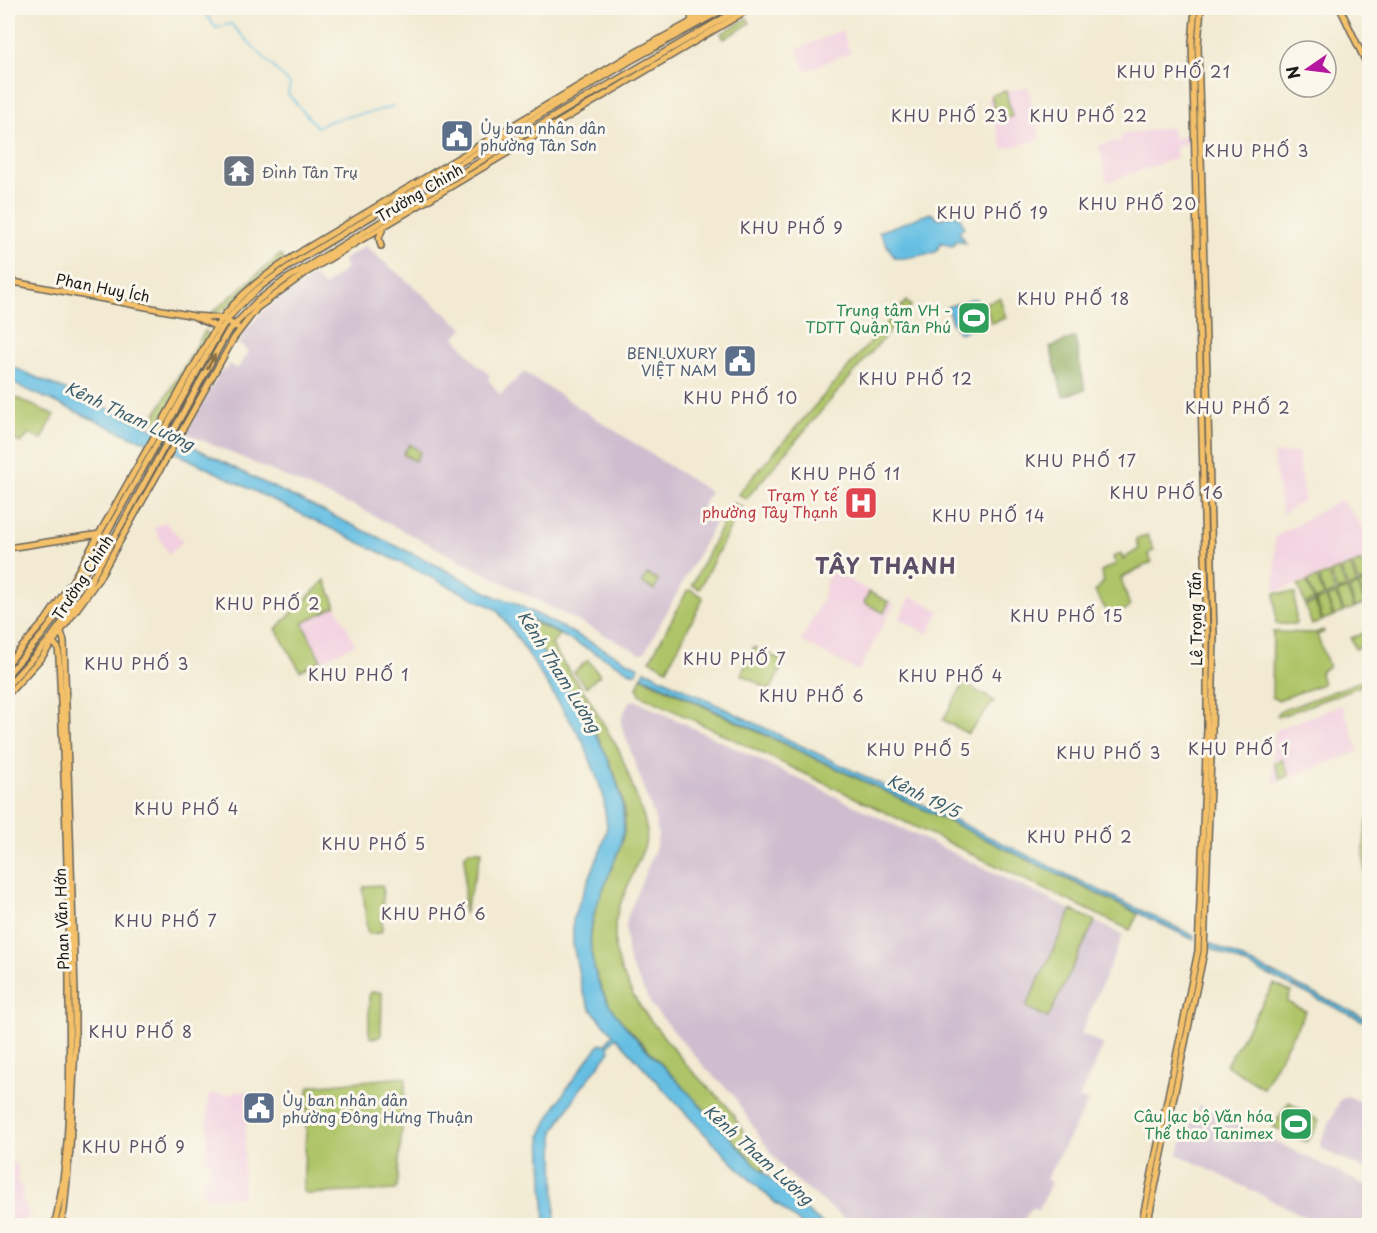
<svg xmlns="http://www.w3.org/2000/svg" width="1377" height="1233" font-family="'Playpen Sans',sans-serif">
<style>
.built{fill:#f2cfe0}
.industrial{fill:#cfbdcf}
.green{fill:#afc468;stroke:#667042;stroke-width:1.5}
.forest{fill:#8baa5c;stroke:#54633c;stroke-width:1.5}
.water{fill:#66bfe3;stroke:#416e80;stroke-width:1.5}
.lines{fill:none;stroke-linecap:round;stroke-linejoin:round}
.stream{stroke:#66bfe3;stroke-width:1.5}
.major-casing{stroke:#67645c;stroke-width:8}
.major{stroke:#f4c16a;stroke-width:5}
.oneway{fill:#886e43}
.labels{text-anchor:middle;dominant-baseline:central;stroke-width:6;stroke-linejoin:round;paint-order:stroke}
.service-label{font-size:15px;fill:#4e5e75;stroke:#fbf7ec;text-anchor:start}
.worship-label{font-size:15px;fill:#5b616d;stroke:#fbf7ec;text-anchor:start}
.street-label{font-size:15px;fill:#1c1c1c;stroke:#fbf7ec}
.leisure-label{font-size:15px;fill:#27864d;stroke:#fbf7ec;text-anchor:end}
.health-label{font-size:15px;fill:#be3a42;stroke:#fbf7ec;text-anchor:end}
.neighbourhood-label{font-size:16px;letter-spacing:1.5px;fill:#5d4f67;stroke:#fbf7ec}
.water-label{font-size:16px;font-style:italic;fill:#3a5d6c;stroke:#fbf7ec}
.district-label{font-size:21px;font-weight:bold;letter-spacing:1.5px;fill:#5d4f67;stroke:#fbf7ec}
</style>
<rect width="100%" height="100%" fill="#fbf7ec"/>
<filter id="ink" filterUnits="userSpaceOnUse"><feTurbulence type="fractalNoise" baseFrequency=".0167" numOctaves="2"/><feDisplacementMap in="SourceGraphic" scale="12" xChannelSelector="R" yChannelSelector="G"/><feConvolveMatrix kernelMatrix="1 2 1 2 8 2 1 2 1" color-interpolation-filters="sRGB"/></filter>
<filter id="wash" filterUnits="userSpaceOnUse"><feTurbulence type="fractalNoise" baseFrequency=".008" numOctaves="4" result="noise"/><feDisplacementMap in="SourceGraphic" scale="24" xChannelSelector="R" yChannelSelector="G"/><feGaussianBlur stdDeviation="1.35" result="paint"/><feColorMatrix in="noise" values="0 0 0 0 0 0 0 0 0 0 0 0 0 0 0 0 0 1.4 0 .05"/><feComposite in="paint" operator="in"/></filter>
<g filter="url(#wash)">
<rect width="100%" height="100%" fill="#f2ead2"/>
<path class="built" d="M841,30L851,52L806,71L796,50Z
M1028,87L1041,139L1003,149L997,128L992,119L988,99L991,95Z
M1171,127L1174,139L1189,134L1190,143L1175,147L1177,158L1107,182L1099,145L1121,140V135Z
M1298,452L1304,500L1282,514L1273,454Z
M1340,500L1348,507L1369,536V557L1275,592V537Z
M165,522L183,541L169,555L154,528Z
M832,571L894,604L860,669L856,670L801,641L823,598L826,582Z
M911,596L940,611L928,634L899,619Z
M336,606L355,644L321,661L303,623Z
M1342,705L1359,751L1273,783L1274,735L1278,729Z
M248,1091L242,1197H206L203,1194L204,1176L211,1174L210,1161H207L208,1097L210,1094H233L235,1092Z
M8,1163L18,1164L17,1184L22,1185V1202H25V1208L27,1209L31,1215L15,1225H8Z"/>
<path class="industrial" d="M365,246L463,328L455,337L480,368L482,367L490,376L488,379L500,395L524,372L710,492L698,514L715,523L645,652L640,653L353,505L347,504L186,433L222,369L226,370L229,364L237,369L248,354L247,350L238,344L244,333L261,313L277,300L314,276L324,287L347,268L343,260Z
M635,700L1123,935L1081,1033L1104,1045L1079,1098L1088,1102L1046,1179L1051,1182L1039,1211L1031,1208L1021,1225H853L786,1172L759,1136L732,1093L706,1069L652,1006L630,964L627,952L626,926L628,916L655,849L658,837L656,822L621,724L622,717L629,702Z
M1348,1096L1369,1106V1171L1321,1149V1141L1340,1100Z
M1200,1105L1369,1187V1225H1323L1177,1154Z"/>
<path class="green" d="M747,18L750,23L724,39L721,34Z
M1006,91L1012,117L997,120L991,95Z
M280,255L284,259L283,261L251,284L224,310L210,314Z
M1000,298L1006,318L991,323L985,303Z
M906,301L911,306L746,499L738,494Z
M205,331H207L208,337L157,426L151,422Z
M8,394L54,415L42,440L29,434L21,443L8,437Z
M410,444L420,452L415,461L403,454Z
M733,503L741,507L699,589L692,585Z
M1147,535L1154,550L1148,554L1152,562L1121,578L1130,607L1111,618L1095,592L1104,581L1101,571L1116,564L1113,557L1121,553L1123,559L1139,549L1136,539Z
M1361,561L1368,580L1359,583L1352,565Z
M1350,565L1357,584L1348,587L1341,569Z
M1339,569L1346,588L1337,591L1330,573Z
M647,574L659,580L654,590L642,583Z
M1328,574L1335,592L1325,596L1319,577Z
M1317,578L1324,596L1315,600L1308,581Z
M325,580L336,606L303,623L321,661L300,671L276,629Z
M1369,581V602L1366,603L1359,585Z
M1307,582L1314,600L1305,604L1298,585Z
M1358,585L1365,604L1355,607L1349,589Z
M1347,589L1354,608L1344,611L1337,593Z
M690,590L702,596L703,599L667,669L650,660L687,591Z
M869,592L889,602L884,613L864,603Z
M1275,593H1295L1296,624H1276Z
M1336,594L1343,612L1334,616L1327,597Z
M1326,598L1333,616L1323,620L1316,601Z
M1315,602L1322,621L1312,625L1305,606Z
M524,618L560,635L552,644L556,653L587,696L620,752L644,818L647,832L645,845L619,907L615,923V948L621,971L634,997L647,1016L688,1067L728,1107L764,1165V1174L615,1014C582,961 585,926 610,871C617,855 626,836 625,818C620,752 558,676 521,621Z
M1323,630L1324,632L1317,635L1329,667L1323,670L1320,673L1323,684L1278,700L1272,697L1273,632L1315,633Z
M1364,633L1367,644L1355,649L1351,638Z
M754,647L785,662L770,690L741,674Z
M588,660L600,675L586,687L574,672Z
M641,677L942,818L1138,914L1130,930L641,695L637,688Z
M1369,678V683L1279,717L1277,715L1278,712Z
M964,683L994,701L968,734L943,720Z
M1282,759L1289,776L1281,779L1274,763Z
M1369,817V893C1362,870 1362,839 1369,817Z
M469,851H482L464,914L465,855Z
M381,885L383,888L382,931L380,933L369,934L367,931L363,889L365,886Z
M1072,910L1095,921L1048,1018L1026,1007Z
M1274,984L1291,992L1287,1002L1306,1011L1263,1088L1226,1065Z
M372,992H380L382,994L381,1035L379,1037L371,1038L369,1034V995Z
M404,1077L406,1079L397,1188L395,1190L306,1194L303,1191L308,1089L310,1086Z
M1289,1102L1319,1121L1309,1140L1305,1142L1273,1127Z"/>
<path class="forest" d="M1075,337L1085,390L1063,396L1050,347Z"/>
<path class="water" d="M930,213L940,219L954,214L960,217L964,228L959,231L965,243L956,240L953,246L947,245L946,243H941L936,252C927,254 902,260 895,258L879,232Z
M971,299H976L981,313L977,314L978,321L973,322L975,328L959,333L952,323L947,307Z
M8,365L186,443L258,480L434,564L496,597L513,602L639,667L635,674L531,619L524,618L521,621C558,676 642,778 620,846C607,889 582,915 593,963C596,981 604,998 615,1013C634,1039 660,1062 682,1086C728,1135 771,1185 824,1225H802C733,1170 676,1102 616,1037L608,1046L610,1051L579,1091L554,1131L555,1225H545L541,1135C555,1102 578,1072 600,1044H606L613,1034L590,1008L582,990L573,944V918L602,847L607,827L603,794L583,741L519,640L496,609L168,449L130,436L8,381Z
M645,670L1194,936V940L942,818L642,676Z
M1210,943L1297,985L1295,988L1209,947Z
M1299,986L1369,1020V1024L1297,989Z"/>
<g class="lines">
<path class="stream" d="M201,8L216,28L231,24L290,84L288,94L317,127C340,114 368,116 393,106"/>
</g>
</g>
<g filter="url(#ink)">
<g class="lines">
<defs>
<path id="major" d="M1340,8L1370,71
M691,24L692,8
M381,246L379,238L383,228
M8,281L194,316L222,318L237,327
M195,317L217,327
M8,548L100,534
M51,640L58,648L59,658C64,771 69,885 69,999C70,1069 72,1158 54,1226
M8,663L45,621L73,580L216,327C238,293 269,272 302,251L629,56L691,22L714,8
M8,674L43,634L71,597L221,329C242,297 272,277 304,257L630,61L726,8
M8,685L50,639L85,591L227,333L257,301L285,280L560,113L741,8
M8,694L42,657L98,580L234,338L257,308L307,272L751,8
M60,1226L64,1211L70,1148L75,1047V992L64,641L60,629
M1141,1226L1198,951L1207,729V635L1192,42L1195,8
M1147,1226L1204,952L1212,730L1214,635L1198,45L1201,8"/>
</defs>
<use href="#major" class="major-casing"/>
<use href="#major" class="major"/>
</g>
<defs><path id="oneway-solid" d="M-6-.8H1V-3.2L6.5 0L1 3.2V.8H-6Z" transform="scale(1.5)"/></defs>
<use class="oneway" href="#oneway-solid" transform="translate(211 362) rotate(-61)"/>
</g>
<defs>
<symbol id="civic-square" viewBox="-11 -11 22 22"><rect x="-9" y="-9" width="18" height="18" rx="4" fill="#5c6f8a" stroke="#fbf7ec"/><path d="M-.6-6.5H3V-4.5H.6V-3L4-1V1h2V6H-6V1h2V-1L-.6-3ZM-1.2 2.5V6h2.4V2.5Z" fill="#fff"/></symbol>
<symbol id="temple-square" viewBox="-11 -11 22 22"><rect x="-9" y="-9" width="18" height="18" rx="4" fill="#6b7280" stroke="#fbf7ec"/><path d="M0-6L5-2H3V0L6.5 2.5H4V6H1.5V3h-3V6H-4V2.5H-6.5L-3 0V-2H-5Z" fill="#fff"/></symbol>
<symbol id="stadium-square" viewBox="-11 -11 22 22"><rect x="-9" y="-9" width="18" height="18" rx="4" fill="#2e9e5b" stroke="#fbf7ec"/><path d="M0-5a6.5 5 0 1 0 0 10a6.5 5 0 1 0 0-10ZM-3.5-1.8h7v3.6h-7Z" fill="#fff"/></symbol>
<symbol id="hospital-square" viewBox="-11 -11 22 22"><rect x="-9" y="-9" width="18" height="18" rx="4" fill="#e0444e" stroke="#fbf7ec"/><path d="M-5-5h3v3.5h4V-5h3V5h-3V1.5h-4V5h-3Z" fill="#fff"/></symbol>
</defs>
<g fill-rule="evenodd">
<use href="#civic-square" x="438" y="117" width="38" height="38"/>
<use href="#temple-square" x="220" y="152" width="38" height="38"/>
<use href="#stadium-square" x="955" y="299" width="38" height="38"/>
<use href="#civic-square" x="721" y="342" width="38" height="38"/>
<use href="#hospital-square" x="842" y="484" width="38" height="38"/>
<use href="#civic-square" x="240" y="1089" width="38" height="38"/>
<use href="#stadium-square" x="1277" y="1105" width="38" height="38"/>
</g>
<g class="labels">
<g class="service-label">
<text x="480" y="127">Ủy ban nhân dân<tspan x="480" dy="17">phường Tân Sơn</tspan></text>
<text x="717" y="352" text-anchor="end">BENLUXURY<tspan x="717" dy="17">VIỆT NAM</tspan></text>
<text x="282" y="1099">Ủy ban nhân dân<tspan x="282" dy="17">phường Đông Hưng Thuận</tspan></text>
</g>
<g class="worship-label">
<text x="262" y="171">Đình Tân Trụ</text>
</g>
<g class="street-label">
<text transform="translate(419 192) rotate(-31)">Trường Chinh</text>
<text transform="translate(103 287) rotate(11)">Phan Huy Ích</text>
<text transform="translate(82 577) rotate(-57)">Trường Chinh</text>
<text transform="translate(1195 619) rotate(-91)">Lê Trọng Tấn</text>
<text transform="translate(61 919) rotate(-92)">Phan Văn Hớn</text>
</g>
<g class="leisure-label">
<text x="951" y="309">Trung tâm VH -<tspan x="951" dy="17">TDTT Quận Tân Phú</tspan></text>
<text x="1273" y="1115">Câu lạc bộ Văn hóa<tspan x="1273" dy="17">Thể thao Tanimex</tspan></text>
</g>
<g class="health-label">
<text x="838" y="494">Trạm Y tế<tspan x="838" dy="17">phường Tây Thạnh</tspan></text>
</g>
<g class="neighbourhood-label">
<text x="1174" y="71">KHU PHỐ 21</text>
<text x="950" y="115">KHU PHỐ 23</text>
<text x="1089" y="115">KHU PHỐ 22</text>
<text x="1257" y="150">KHU PHỐ 3</text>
<text x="1138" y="203">KHU PHỐ 20</text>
<text x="993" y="212">KHU PHỐ 19</text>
<text x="792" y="227">KHU PHỐ 9</text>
<text x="1074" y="298">KHU PHỐ 18</text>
<text x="916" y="378">KHU PHỐ 12</text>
<text x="741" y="397">KHU PHỐ 10</text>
<text x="1238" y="407">KHU PHỐ 2</text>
<text x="1081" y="460">KHU PHỐ 17</text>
<text x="846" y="473">KHU PHỐ 11</text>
<text x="1167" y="492">KHU PHỐ 16</text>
<text x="989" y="515">KHU PHỐ 14</text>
<text x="268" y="603">KHU PHỐ 2</text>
<text x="1067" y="615">KHU PHỐ 15</text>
<text x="735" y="658">KHU PHỐ 7</text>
<text x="137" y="663">KHU PHỐ 3</text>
<text x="359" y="674">KHU PHỐ 1</text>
<text x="951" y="675">KHU PHỐ 4</text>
<text x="812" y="695">KHU PHỐ 6</text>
<text x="1239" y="748">KHU PHỐ 1</text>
<text x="919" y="749">KHU PHỐ 5</text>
<text x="1109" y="752">KHU PHỐ 3</text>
<text x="187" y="808">KHU PHỐ 4</text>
<text x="1080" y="836">KHU PHỐ 2</text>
<text x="374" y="843">KHU PHỐ 5</text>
<text x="434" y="913">KHU PHỐ 6</text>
<text x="166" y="920">KHU PHỐ 7</text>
<text x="141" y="1031">KHU PHỐ 8</text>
<text x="134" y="1146">KHU PHỐ 9</text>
</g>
<g class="water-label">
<text transform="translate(130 415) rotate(25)">Kênh Tham Lương</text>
<text transform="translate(560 671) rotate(58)">Kênh Tham Lương</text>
<text transform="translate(924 795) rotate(26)">Kênh 19/5</text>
<text transform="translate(759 1154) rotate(42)">Kênh Tham Lương</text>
</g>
<g class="district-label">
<text x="886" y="565">TÂY THẠNH</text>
</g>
</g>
<rect width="1377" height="1233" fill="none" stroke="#fbf7ec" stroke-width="30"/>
<g transform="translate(1308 69) rotate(256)"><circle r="28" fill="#fbf7ec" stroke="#a29f99" stroke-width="1.5"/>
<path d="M0-4.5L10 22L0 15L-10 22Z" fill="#b5179e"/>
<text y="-9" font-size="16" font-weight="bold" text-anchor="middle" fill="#1c1c1c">N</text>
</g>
</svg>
